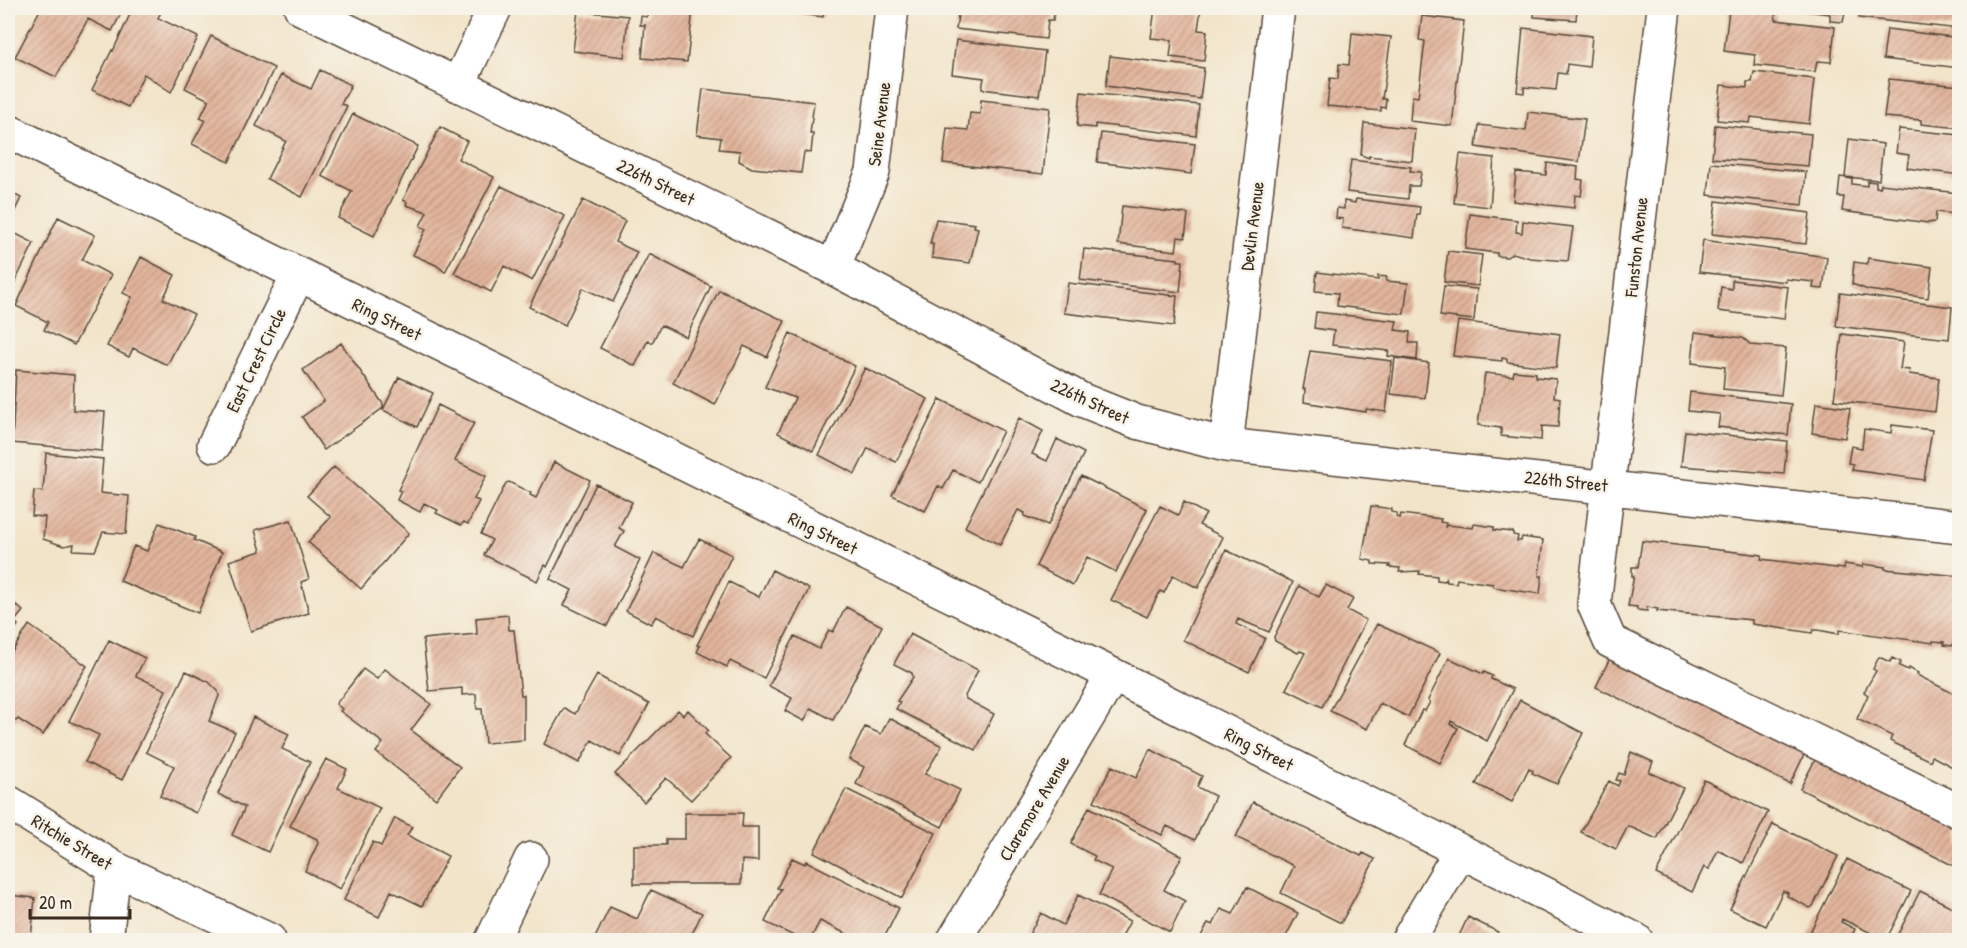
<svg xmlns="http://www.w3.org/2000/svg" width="1967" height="948" font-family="'Patrick Hand',sans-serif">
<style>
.building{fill:url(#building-hatch)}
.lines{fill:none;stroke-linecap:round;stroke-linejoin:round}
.minor-casing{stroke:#564638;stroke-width:36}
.minor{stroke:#fff;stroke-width:33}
.labels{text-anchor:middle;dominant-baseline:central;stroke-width:5;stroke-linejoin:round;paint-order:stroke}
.street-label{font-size:18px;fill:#3b2a1e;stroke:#f7f3e8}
</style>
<defs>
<pattern id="building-hatch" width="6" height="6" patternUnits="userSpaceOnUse" patternTransform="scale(1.5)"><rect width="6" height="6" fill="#e3b59c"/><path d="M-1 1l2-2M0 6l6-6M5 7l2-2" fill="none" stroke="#b9937f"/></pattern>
</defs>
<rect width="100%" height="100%" fill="#f7f3e8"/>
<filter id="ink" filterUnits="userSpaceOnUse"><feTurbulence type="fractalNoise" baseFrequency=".0167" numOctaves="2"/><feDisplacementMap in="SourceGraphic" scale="12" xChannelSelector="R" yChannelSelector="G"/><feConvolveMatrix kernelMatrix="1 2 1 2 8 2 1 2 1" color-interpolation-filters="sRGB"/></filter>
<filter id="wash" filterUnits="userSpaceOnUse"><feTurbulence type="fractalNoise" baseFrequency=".008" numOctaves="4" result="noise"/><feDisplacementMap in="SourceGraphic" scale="24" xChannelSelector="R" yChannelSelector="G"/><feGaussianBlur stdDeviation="1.35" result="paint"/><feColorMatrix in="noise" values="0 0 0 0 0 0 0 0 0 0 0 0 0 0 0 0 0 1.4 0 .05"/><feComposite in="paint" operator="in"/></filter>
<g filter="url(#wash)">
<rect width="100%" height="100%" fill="#f2e4c9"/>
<g id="blocks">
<path class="building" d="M41,8H124L112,31L88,19L56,77L15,57Z
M133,8H163L158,18L198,37L171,92L144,74L128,107L92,90L112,50L113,51Z
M648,8L693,9L687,62L642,58L645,25H640L641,16L647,17Z
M757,8H824L823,17Z
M959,8H1055L1053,20H1048L1046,39L956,29Z
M1155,8H1201L1198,30L1207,31L1204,61L1170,57L1172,40L1151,38Z
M1535,8H1577L1576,20L1534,17Z
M1780,8H1833V12L1845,13L1843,22L1830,21V14Z
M1860,8L1960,10V29L1859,18Z
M1729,10L1775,13L1776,20L1835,27L1831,62L1817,61L1815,72L1754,65L1755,55L1724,51Z
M578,11L628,16L624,57L573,51Z
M1422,16L1464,21L1452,126L1410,121L1412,96L1418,97L1425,41L1419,40Z
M1523,28L1592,36L1589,67L1567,64L1566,74L1558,73L1556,90L1524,87V93L1517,92Z
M1887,29L1960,38V68L1883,59Z
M1352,33L1391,37L1382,99H1386L1385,108L1381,107V111L1327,106L1330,78L1338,79L1339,64L1349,65Z
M211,36L274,68L229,162L192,144L205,120L200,118L209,100L185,88Z
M956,40L1045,51L1039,96L982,89L984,78L952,74Z
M1110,56L1204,68L1200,99L1106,86Z
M320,70L351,85L341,104L347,106L302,197L267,179L286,141L256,126L281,75L311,89Z
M1754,72L1814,79L1809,124L1751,117L1750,123L1717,120L1721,85L1747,88V82H1752Z
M1889,79L1960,86V128L1921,124V120L1884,117Z
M703,89L814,102L810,134H813L811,153L804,152L801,173L752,168L739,161L740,151L719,149L721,138L697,135Z
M1081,92L1199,105L1196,136L1095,124V128L1077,126Z
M981,100L1050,108L1043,174L943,163L947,128L968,130L970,113L980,114Z
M1528,112L1585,119L1579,162L1476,147L1479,125L1526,131Z
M353,114L418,146L374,236L338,218L352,191L322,176Z
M1364,123L1415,129L1412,161L1369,156V158L1361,155Z
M1715,125L1811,134L1808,166L1712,158Z
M440,127L467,141L458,159L494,177L445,272L436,265L413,255L426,229L420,226L427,212L406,205L407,202L403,200Z
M1899,129L1960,135V175L1907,168L1909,155L1896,153Z
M1101,133L1195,144L1191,174L1097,162Z
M1849,139L1883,144L1879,180L1845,177Z
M1460,154L1494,158L1490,207L1454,203Z
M1351,160L1411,167L1410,171L1421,172L1419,186H1409L1408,199L1347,192Z
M1547,163L1578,167L1577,179L1583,180L1581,196L1575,195L1574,208L1513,201L1516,172L1546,175Z
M1711,163L1806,172L1803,205L1708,195Z
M1840,177L1852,179V184L1867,186V181L1876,182V187L1880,188L1881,184L1958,193L1956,214L1936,212L1935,222L1928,223L1842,211L1844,197H1838Z
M501,186L565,216L532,281L504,266L491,292L454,273Z
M8,191L21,198L8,225Z
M1356,199L1420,207L1419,214H1417L1414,238L1342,228L1343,219L1336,218L1337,208L1344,209V201L1355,203Z
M583,200L625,221L615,242L637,252L613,302L583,288L565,325L529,307Z
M1716,201L1810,213L1806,244L1712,234Z
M1122,206L1188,214L1185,238L1178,237L1176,251L1118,244Z
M1470,214L1517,220L1516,232L1522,233L1523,221L1573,227L1568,261L1530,258L1513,253L1507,257L1497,256V253L1465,249Z
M58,217L95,235L82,260L111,275L74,345L44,330L48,322L16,306Z
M936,219L975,224L974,227L978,228L970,263L932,258L933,244H930Z
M8,230L34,243L12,288L8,286Z
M1703,240L1827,257L1823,289L1813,288L1814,282L1786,279V282L1699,272Z
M1084,249L1178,259V261H1183L1180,292L1080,280Z
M1448,251L1482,255L1478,286L1444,282Z
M649,254L711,286L686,337L661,325L652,343L648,340L635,366L600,348Z
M141,257L175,275L163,299L194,314L167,365L133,348L129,357L107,346L132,297L123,293Z
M1868,258L1932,267L1928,298L1868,290L1852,284L1854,262L1867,264Z
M1317,272L1378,280V276L1387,277L1386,281L1408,283L1404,314L1337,306L1338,293L1315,291Z
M1732,280L1788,287L1784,319L1718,311L1721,287L1732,289Z
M1068,283L1177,296L1174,326L1064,313Z
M1444,286L1477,289L1474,320L1440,316Z
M719,290L785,321L767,357L744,346L715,405L673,383Z
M1840,293L1952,307L1949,339L1836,326Z
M1316,312L1397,321L1395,330L1410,332L1409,343H1418L1417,360L1388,356L1389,351L1332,345L1334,331L1314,328Z
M1458,321L1560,334L1556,368L1507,362V359L1502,358V361L1453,356Z
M1695,332L1743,338L1751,345L1786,348L1781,395L1723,389L1725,367L1692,363Z
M790,333L855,366L813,451L778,433L795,398L765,387Z
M1842,334L1904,342L1900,369L1910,370L1909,374L1939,378L1935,412L1834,400Z
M341,343L383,404V408L324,450L302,417L324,401L303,370Z
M1310,351L1392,361L1386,412L1366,409V412L1304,402L1305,389H1303Z
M1395,358L1429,363L1425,398L1391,394Z
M865,368L928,399L896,462L868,448L855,474L819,455Z
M16,370L74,375L73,410L105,412L102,451L12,443Z
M1514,371L1536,373V377L1556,379L1554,397L1560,398L1558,427L1542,426L1541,440L1501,436V428L1478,425L1485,373L1513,376Z
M399,377L433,393L417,427L383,410Z
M1690,392L1791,404L1788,435L1718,427L1720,414L1688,411Z
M940,399L1003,431L978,482L953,470L943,489L938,486L925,511L892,495Z
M1816,403L1850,408L1845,438L1812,433Z
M438,405L474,423L455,461L486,476L474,499L479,501L468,524L464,522L461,525L436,513L438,510L424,503L420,512L397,500L401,491L398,490Z
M1019,418L1043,431L1032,454L1047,461L1057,439L1084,453L1048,525L1024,516L1025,513L1018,510L1000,545L965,527Z
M1892,425L1932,430L1924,480L1852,470L1853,464L1848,463L1851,446L1862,448L1864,429L1891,433Z
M1685,431L1787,441L1784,474L1681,466Z
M46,453L103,459L100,493L129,496L126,534L103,532L95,551L73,550L74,544L64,546L43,539L45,517L32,516L34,491L43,492Z
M554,462L590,480L547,567L545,565L537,581L484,555L492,540L481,534L506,483L509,482L531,493L530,495L536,498Z
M334,467L409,533L361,589L308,542L331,517L307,496Z
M1081,476L1147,509L1116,572L1087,557L1073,585L1036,566Z
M596,484L632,502L619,528L624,531L615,547L640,560L607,626L564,605L572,590L550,579Z
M1184,502L1206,514L1199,525L1223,537L1198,588L1173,575L1164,593L1160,591L1147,617L1111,600L1160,506L1178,515Z
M1371,506L1392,509L1391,512L1397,513L1396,517L1400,518L1401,514L1441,519L1440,522L1446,523L1445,527L1448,525L1473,528L1474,524L1494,527V530L1513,532V535L1518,536L1517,541H1521L1522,537L1543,540L1539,576H1542L1540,594L1493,587V584L1457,579L1456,583L1447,582L1446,578L1445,581L1437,580V576L1419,574L1420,571L1399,572L1400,568L1389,567L1390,565L1372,564V561L1362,559Z
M291,520L309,579L301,582L309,613L251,631L229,561L261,551L255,530Z
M159,523L195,537L194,540L222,552L198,613L120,581L134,546L147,551Z
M699,539L732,555L693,636L656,616L651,624L626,611L654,553L684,567Z
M1642,541L1762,555L1761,559L1844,569L1845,564L1863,567V564L1885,567V569L1960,576V644L1953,643L1952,646L1944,645V642L1933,641V643L1839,630V634L1818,630H1813L1812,633L1752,624V620L1657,611L1658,609L1647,607V611L1637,610V607L1628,606L1634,576H1632V567H1638Z
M1226,550L1293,582L1269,632L1238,619L1236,624L1265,638L1249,672L1183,640Z
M772,570L809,589L764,678L730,661L727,667L697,652L700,646L697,645L729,582L759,597Z
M1326,585L1353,599L1347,610L1366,620L1322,707L1286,689L1305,653L1300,651L1298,653L1275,641L1274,637L1299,586L1319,597Z
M8,598L23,611L14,622L18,625L8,638Z
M846,607L882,626L833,720L811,708L804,721L785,711L792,698L769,686L795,636L819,649L829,630L833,632Z
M508,615L509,630H514L521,695H524V740L485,743L482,709H477L476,694L462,695V688L429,691L423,639L477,634L476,618Z
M1377,624L1440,653L1408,717L1380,703L1367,729L1330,711Z
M29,625L87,666L43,735L18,719L16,721L8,715V658Z
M910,634L978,670L965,696L966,699L994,714L976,750L896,709L900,702L897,701L913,677L912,673L894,664Z
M109,640L145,658L136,676L166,690L122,780L85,762L99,735L69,721Z
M1611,656L1805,753L1790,784L1596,687Z
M1879,657L1890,662L1892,658L1901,662L1899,666L1908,670L1909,668L1918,673L1917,675L1960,697V771L1932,756L1930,761L1890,741L1892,736L1857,719L1868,695L1864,692L1876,671L1873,669Z
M1449,658L1483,674L1484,672L1492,676L1491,679L1513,689L1487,741L1451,721L1450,724L1458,728L1440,763L1405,745L1422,710L1425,711L1430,702L1428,700Z
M363,669L377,679L385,669L431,704L411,730L460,767L436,799L376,752L383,743L340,711L342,709L336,704Z
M186,671L209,682L218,691L219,696L209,721L235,732L196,813L160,796L174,766L146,752Z
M597,675L649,704L620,756L592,740L579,763L544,744L564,708L575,714Z
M1520,700L1583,733L1557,784L1532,773L1533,771L1529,768L1512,802L1476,784Z
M678,710L683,715L688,710L708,730L705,734L731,758L691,800L666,778L644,802L615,774Z
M253,717L289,734L282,749L310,762L268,852L232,835L245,807L218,794Z
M889,718L942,746L925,774L960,790L942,827L856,784L864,767L849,759L865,727L881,734Z
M1150,749L1202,776L1197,787L1215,796L1195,840L1167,826L1162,835L1094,801L1112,766L1136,778Z
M1631,752L1653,762L1649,772L1683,788L1657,839L1628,826L1616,849L1581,832L1609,781L1618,786L1620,781L1616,780L1619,773L1624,775Z
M1816,758L1960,830V869L1800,789Z
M326,759L347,769L338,788L380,808L340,889L305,871L318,843L317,839L290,826Z
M1704,780L1768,812L1743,863L1718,850L1709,869L1704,867L1692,892L1656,874Z
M846,789L936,833L902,898L814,852Z
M1253,802L1361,856L1363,853L1375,859L1341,923L1281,893L1294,866L1236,837Z
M1089,807L1182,856L1164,890L1185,901L1170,932L1099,895L1112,869L1093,860L1095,856L1071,844Z
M685,813H743L742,827H758V861L742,860L741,884H634V845H666V839H685Z
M395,818L412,827L407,835L448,856L422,906L391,891L379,917L344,900L373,842L381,846Z
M1773,824L1838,856L1813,906L1810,908L1787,896L1788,893L1783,891L1766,926L1730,909Z
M792,858L805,864L806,861L899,908L883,940H859L820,921L810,940H802L765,922L781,889L777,888Z
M1847,859L1911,891L1886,940L1842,919L1841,922L1855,929L1850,940H1806Z
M1247,887L1298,913L1284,940H1199L1208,923L1213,925L1221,909L1233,914Z
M651,890L702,913L689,940H594L610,907L637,919Z
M1920,891L1960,911V940H1895Z
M8,895L35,898L31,939L8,936Z
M1078,895L1130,921L1120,940H1026L1041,913L1063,925Z
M1468,917L1498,932L1496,936L1505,940H1457Z"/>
</g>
</g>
<g filter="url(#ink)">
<use href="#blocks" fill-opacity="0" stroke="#564638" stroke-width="1.5"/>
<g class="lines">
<defs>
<path id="minor" d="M301,8L833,268L1082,400L1137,422L1226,445L1960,527
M1664,8L1594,604L1610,641L1960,812
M458,85L495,8
M8,131L1113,675L1636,940
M833,268L873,172L892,8
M214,445L298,275
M1226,445L1278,8
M8,802L114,868L269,940
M106,940L114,868
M492,940L531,859
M954,940L1113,675
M1408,940L1460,852"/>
</defs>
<use href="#minor" class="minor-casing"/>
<use href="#minor" class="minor"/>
</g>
</g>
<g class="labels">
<g class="street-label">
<text transform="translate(879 124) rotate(-83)">Seine Avenue</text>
<text transform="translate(656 182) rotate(26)">226th Street</text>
<text transform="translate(1252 226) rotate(-83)">Devlin Avenue</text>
<text transform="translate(1636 247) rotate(-84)">Funston Avenue</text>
<text transform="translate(387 319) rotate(26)">Ring Street</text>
<text transform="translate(256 360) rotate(-64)">East Crest Circle</text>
<text transform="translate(1090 401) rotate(25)">226th Street</text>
<text transform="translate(1566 481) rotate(6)">226th Street</text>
<text transform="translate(823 533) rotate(26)">Ring Street</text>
<text transform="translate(1259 749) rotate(27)">Ring Street</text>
<text transform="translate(1034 808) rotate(-59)">Claremore Avenue</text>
<text transform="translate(72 842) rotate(31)">Ritchie Street</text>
</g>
</g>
<rect width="1967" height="948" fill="none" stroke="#f7f3e8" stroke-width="30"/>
<path d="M30 909v9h100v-9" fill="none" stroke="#3b2a1e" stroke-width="3"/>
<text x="39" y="909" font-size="18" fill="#3b2a1e" stroke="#f7f3e8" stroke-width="4.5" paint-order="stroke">20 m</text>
</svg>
